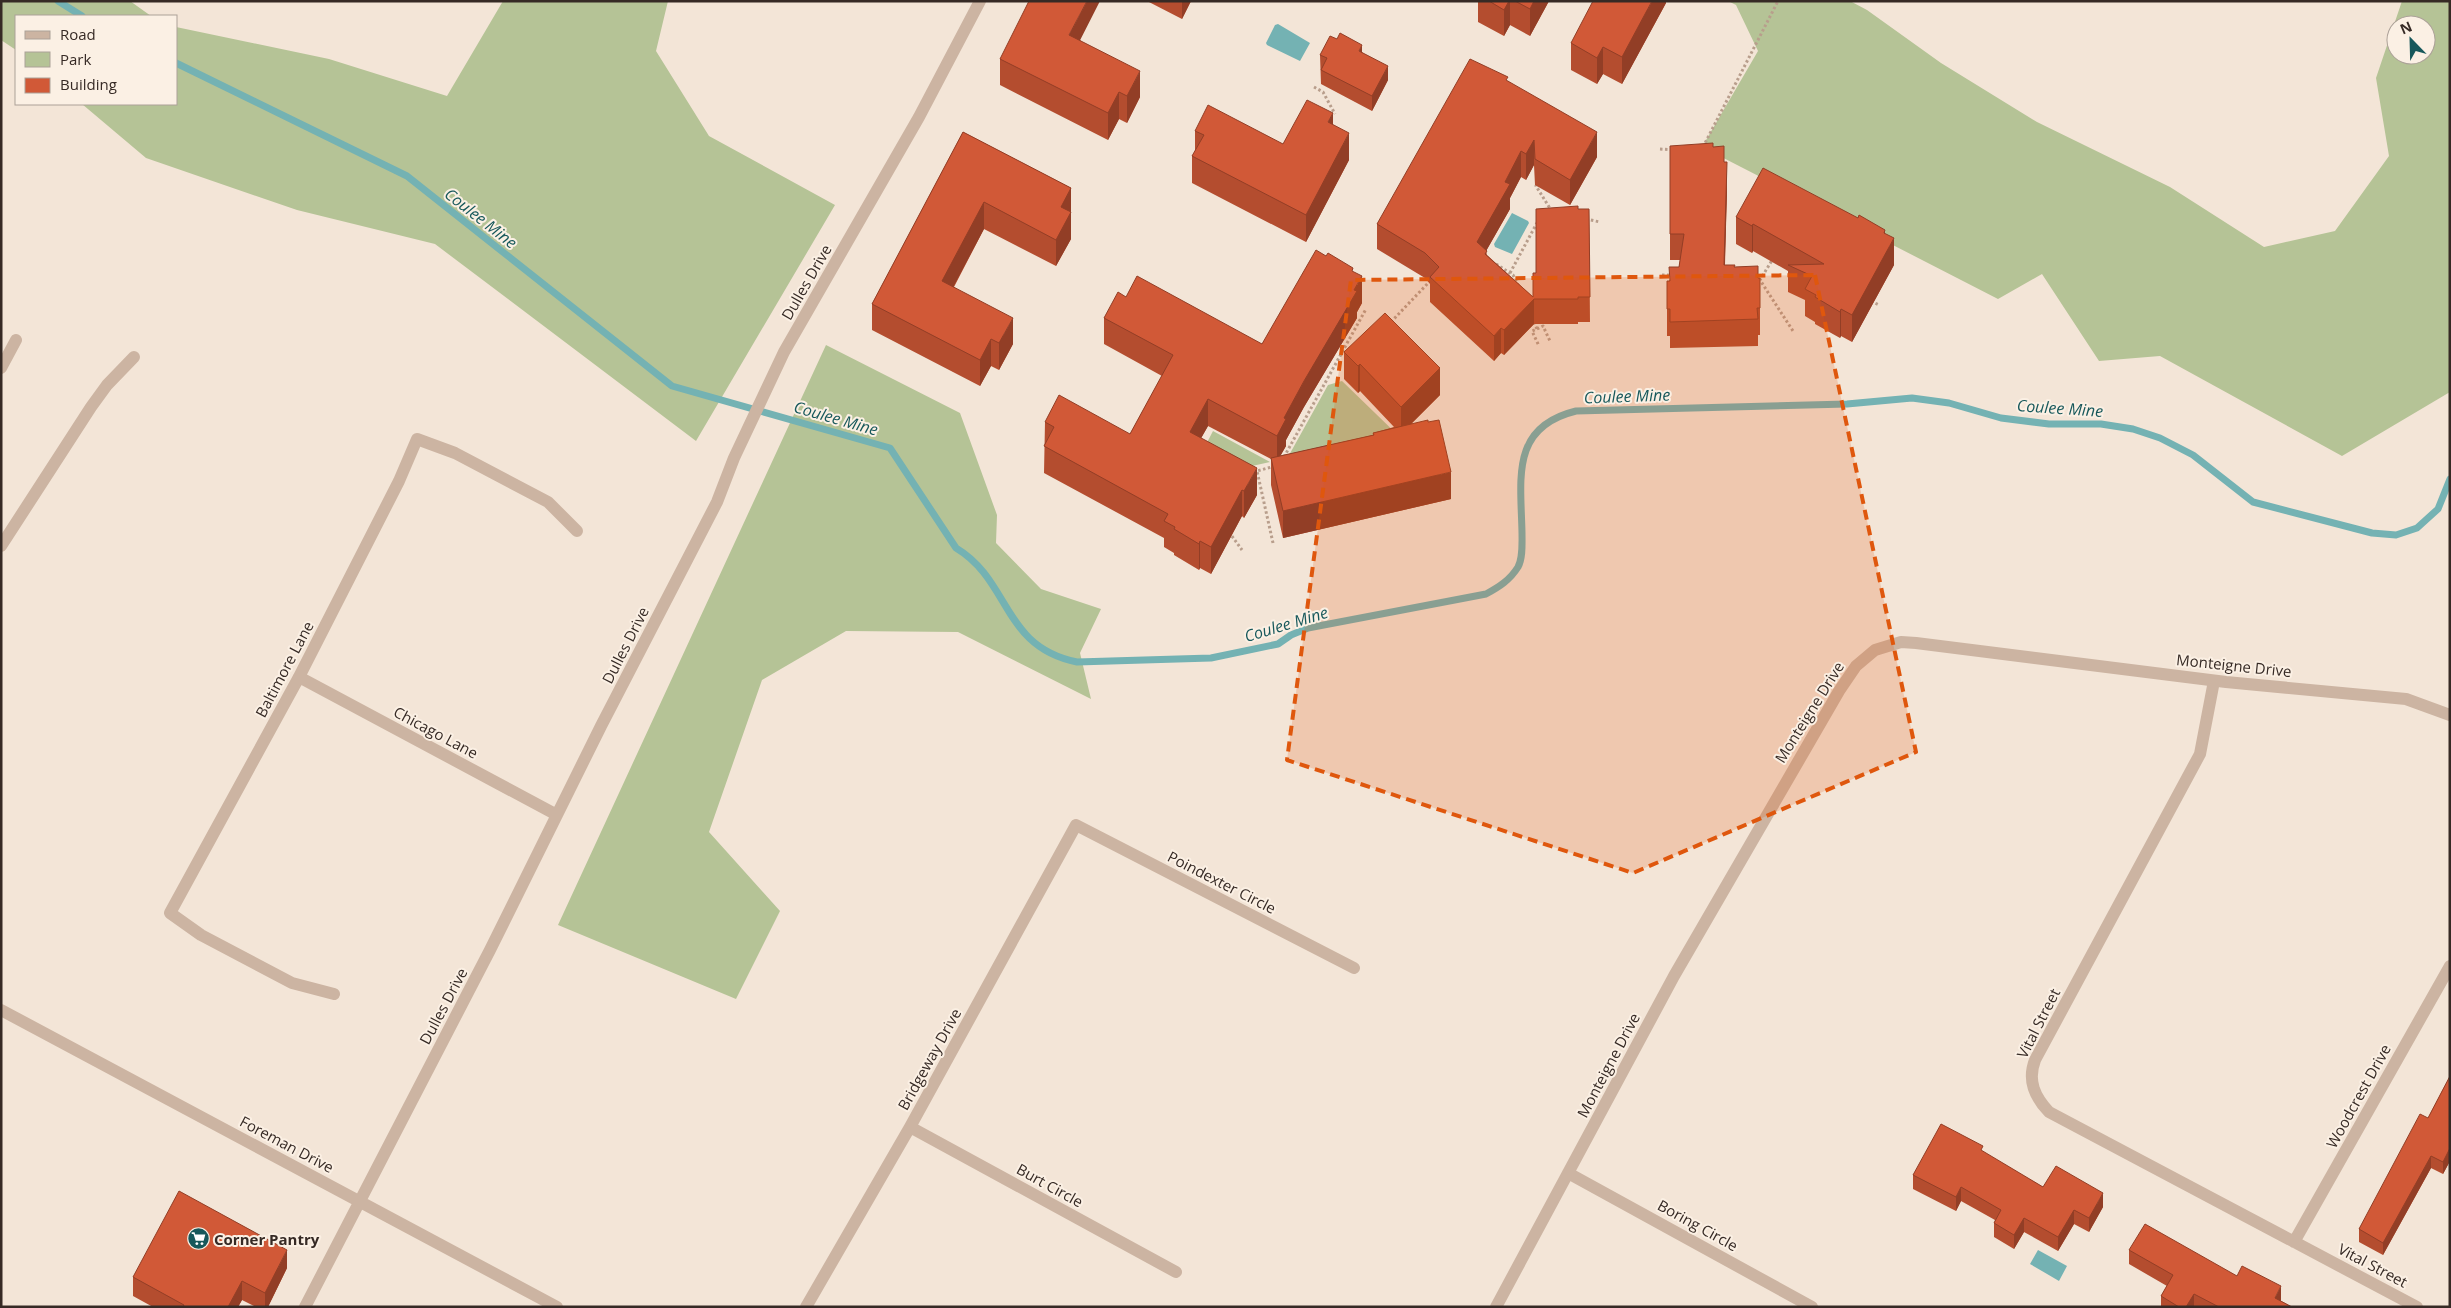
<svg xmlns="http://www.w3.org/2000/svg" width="2451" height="1308" font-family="'Open Sans',sans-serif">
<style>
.green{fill:#b5c396;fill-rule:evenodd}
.water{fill:#74b2b3}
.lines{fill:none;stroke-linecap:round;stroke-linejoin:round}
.stream{stroke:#74b2b3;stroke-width:7}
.path{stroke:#b89e8c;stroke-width:3;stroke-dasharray:2.5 2.5;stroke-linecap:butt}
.minor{stroke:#ccb4a2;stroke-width:12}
.wall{fill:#b44d2f}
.shaded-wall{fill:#923e26}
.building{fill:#d15937;stroke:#923e26}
.marked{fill:#df570d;fill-opacity:0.2;stroke:#df570d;stroke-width:4;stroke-dasharray:10 6;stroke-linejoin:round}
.labels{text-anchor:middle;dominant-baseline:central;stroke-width:4;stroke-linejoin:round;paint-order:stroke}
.street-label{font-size:15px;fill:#362a25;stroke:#fbf0e4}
.poi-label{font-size:15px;font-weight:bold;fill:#362a25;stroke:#fbf0e4;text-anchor:start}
.water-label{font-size:16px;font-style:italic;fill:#17585b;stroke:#fbf0e4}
</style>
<rect width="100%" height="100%" fill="#f3e5d7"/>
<path class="green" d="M1,1H130L151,16H16V50L1,40Z
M503,1H668L656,51L709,136L835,205L696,441L435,244L297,210L146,158L82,104H176V27L329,59L447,96Z
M1728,1H1850L1867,10L1941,63L2037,122L2170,187L2264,247L2335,231L2389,156L2376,78L2402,1H2450V392L2342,456L2160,356L2099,361L2042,274L1998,299L1702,147L1758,51L1736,5ZM2396,25H2426V55H2396Z
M826,345L960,413L997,515L996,543L1041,589L1101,609L1080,653L1091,699L958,632L846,631L762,680L709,832L780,911L736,999L558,925Z
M1342,381L1407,444L1278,475L1328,385Z
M1213,431L1270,462L1252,466L1197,462Z"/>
<path class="water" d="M1278,24L1310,43L1300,61L1267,45L1266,43L1275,25Z
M1512,213L1528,221L1529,223L1512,254L1495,247L1494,244Z
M2038,1250L2067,1266L2059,1281L2030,1264Z"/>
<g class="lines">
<path class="stream" d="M58,1L82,16
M176,63L407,176L672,386L890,448L956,548C1011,581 1002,647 1077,662L1211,658L1278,644L1291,635L1308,628L1486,594C1499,587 1510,580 1518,567C1523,558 1522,543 1522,533C1521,479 1510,427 1576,411L1847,404L1912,398L1949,403L2001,418L2049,424H2101L2133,429L2160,438L2193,455L2253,502L2372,533L2396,535L2417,528L2438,509L2450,479"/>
<path class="path" d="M1314,87L1323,92L1335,114
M1703,147L1778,1
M1660,149L1675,150
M1537,184L1536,186L1551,210
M1586,219L1600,222
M1774,257L1760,280L1793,331
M1496,264L1513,275L1519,287
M1510,273L1538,221
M1662,275H1674
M1871,301L1879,305
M1391,322L1431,280
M1534,322L1537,329L1532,331L1539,346
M1537,329L1543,326L1550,341
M1284,457L1366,309
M1229,532L1242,550
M1273,543L1257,471L1275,466"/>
<path class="minor" d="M1,368L16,340
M1,546L91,407L107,385L134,357
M299,677L557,815
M2214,681L2200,754L2035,1060C2027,1081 2035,1097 2049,1112L2417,1307
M334,994L292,983L201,935L170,913L299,677L399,481L417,439L455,453L548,502L577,531
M1,1010L557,1307
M910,1127L1176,1272
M1568,1173L1812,1307
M2294,1242L2450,966
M305,1307L490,950L601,726L717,502L734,458L784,352L919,117L980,1
M806,1307L910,1127L1076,825L1354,968
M1496,1307L1674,976L1839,691L1856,666L1875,650L1901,642L1916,643L2226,682L2406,699L2450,715"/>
</g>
<path class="wall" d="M1147,1H1191L1182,19Z
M1478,1H1549L1530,36L1510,25L1504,36L1478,22Z
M1666,1V3L1622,84L1603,74L1597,84L1571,70V43Z
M1080,40L1140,97L1127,123L1119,119L1108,140L1000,85V59Z
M1362,52L1388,80L1372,111L1321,84L1320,55Z
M1508,81L1597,157L1570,205L1535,185L1534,165L1526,180L1521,177L1510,198V209L1486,251L1487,255L1533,297L1536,273L1578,209H1589L1590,322H1578V324H1534L1504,355L1501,353L1494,361L1430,302V284L1425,278L1377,249V224Z
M1333,125L1349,160L1306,242L1192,183V156L1195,152V131L1283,144Z
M963,132L1071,188V239L1056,266L984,229L954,287L1013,344L999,370L991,366L980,386L872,330V304Z
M1670,146L1713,147L1724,162L1727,189L1725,265L1735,267L1758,278L1760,308V335H1758V346L1670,348V336H1667V281H1669L1679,267L1680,260H1670Z
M1736,217L1885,234L1894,265L1852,342L1841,336L1840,338L1815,324V322L1805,316V300L1788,292V271L1753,251L1752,253L1736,244Z
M1353,272L1362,303L1357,312V318L1304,407L1286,440V446L1280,456L1373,435V433L1394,427L1360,391L1358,393L1344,379V352L1440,395L1412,423L1451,499L1283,538L1271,485V459L1208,426L1201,438L1257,495L1244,518L1242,516L1211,574L1200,568L1199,570L1174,555V553L1164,547V538L1044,473L1045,422L1130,434L1162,376L1104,344V318L1126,297L1262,344Z
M2450,1076V1161L2443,1174L2431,1168L2383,1255L2359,1242V1229L2428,1118Z
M1983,1152L2043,1187L2103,1207L2089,1232L2074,1224L2058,1251L2024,1232L2014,1249L1994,1237V1223L1995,1220L1961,1201L1956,1211L1913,1189V1175Z
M2129,1250L2237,1276L2281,1300V1301L2292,1307H2161V1296L2167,1286L2129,1264Z
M287,1268L268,1307H256L242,1300L238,1307H153L133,1296V1277Z"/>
<path class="shaded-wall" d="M1087,1H1100L1069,62V35Z
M1182,1H1191L1182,19Z
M1509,1H1510V25L1504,36V10Z
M1534,1H1549L1530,36V9Z
M1652,1H1666V3L1622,84V57Z
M1362,45V59L1359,51Z
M1603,47V74L1597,84V58Z
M1388,66V80L1372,111V96Z
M1140,71V97L1127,123V96Z
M1119,92V119L1108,140V113Z
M1333,113V140L1328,122Z
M1597,132V157L1570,205V180Z
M1349,133V160L1306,242V215Z
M1534,140V165L1526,180V154Z
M1521,151V177L1510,198V209L1477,267V242L1505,182Z
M1727,162V189L1724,291V265Z
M1071,188V239L1056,266V240L1061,207Z
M984,202V229L942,308V281Z
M1753,224V251L1752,253V226Z
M1885,230V254L1894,238V265L1852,342V315Z
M1362,276V303L1357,312V318L1304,407L1286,440V446L1277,462V436L1284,418Z
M1534,299V324L1504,355V330Z
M1841,309V336L1840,338V312Z
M1013,318V344L999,370V343Z
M1501,328V353L1494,361V336Z
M991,339V366L980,386V360Z
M1360,364V391L1358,393V366Z
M1440,368V395L1401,434V407Z
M1208,399V426L1190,458V432Z
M1257,468V495L1244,518V491Z
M1451,472V499L1283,538V511Z
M1242,490V516L1211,574V547Z
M1200,541V568L1199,570V544Z
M2450,1148V1161L2443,1174V1162Z
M2431,1156V1168L2383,1255V1243Z
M1961,1187V1201L1956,1211V1197Z
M2103,1193V1207L2089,1232V1218Z
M2074,1210V1224L2058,1251V1237Z
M2024,1218V1232L2014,1249V1235Z
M287,1250V1268L268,1307H265V1293Z
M242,1281V1300L238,1307H228Z
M2281,1286V1300L2278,1307L2275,1298Z
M2194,1294V1307H2186Z"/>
<path class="building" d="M1029,1H1087L1069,35L1140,71L1127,96L1119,92L1108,113L1000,59Z
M1489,1H1509L1504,10Z
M1515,1H1534L1530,9Z
M1593,1H1652L1622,57L1603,47L1597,58L1571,43Z
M1340,33L1362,45L1359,51L1388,66L1372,96L1321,70L1327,58L1320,55L1330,36L1337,39Z
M1470,59L1508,77L1506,80L1597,132L1570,180L1535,159L1534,140L1526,154L1521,151L1505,182L1510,184L1477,242L1487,251L1485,254L1533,297V273H1536V209L1578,206V209H1589L1590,297H1578V299H1534L1504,330L1501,328L1494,336L1430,277L1439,267L1425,253L1377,224Z
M1307,100L1333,113L1328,122L1349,133L1306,215L1192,156L1204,135L1195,131L1208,105L1283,144Z
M963,132L1071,188L1061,207L1071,212L1056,240L984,202L942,281L1013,318L999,343L991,339L980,360L872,304Z
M1713,143V147L1724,146V162H1727L1724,265H1735L1734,267L1758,266V278H1760V308H1757L1758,319L1670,322V309H1667V281H1670L1669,267H1679L1684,234H1670V146Z
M1763,168L1858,218L1859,215L1885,230L1884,233L1894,238L1852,315L1841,309L1840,312L1815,297L1816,295L1805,289L1812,276L1788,265L1824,264L1753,224L1752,226L1736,217Z
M1316,250L1326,256L1328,253L1353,268L1352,271L1362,276L1354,290L1357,291L1304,381L1284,418L1286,419L1277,436L1208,399L1190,432L1257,468L1244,491L1242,490L1211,547L1200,541L1199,544L1174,529L1175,527L1164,521L1168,514L1044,446L1054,427L1045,422L1059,395L1130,434L1173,355L1104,318L1118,292L1126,297L1137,276L1262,344Z
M1385,313L1440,368L1401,407L1360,364L1358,366L1344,352Z
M1428,420V422L1439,420L1451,472L1283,511L1271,458L1374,435L1373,433Z
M2450,1076V1148L2443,1162L2431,1156L2383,1243L2359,1229L2420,1114L2428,1118Z
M1941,1124L1983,1146L1981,1150L2043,1187L2056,1166L2103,1193L2089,1218L2074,1210L2058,1237L2024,1218L2014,1235L1994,1223L2001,1210L1961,1187L1956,1197L1913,1175Z
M179,1191L287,1250L265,1293L242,1281L228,1307H183L184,1305L133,1277Z
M2145,1224L2237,1276L2242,1266L2281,1286L2275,1298L2292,1307H2219L2194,1294L2186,1307H2179L2161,1296L2173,1275L2129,1250Z"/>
<path class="marked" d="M1815,275L1916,752L1633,873L1287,760L1351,280Z"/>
<defs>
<symbol id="supermarket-disc" viewBox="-11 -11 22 22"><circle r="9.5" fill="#17585b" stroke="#fbf0e4"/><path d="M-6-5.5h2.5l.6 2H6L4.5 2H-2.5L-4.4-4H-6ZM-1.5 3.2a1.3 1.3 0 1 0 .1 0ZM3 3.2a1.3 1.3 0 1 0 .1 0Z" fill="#fff"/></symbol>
</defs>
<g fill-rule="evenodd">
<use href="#supermarket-disc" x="186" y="1226" width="25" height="25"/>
</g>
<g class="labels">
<g class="street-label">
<text transform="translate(806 282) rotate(-60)">Dulles Drive</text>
<text transform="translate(625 645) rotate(-63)">Dulles Drive</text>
<text transform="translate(2234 665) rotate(6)">Monteigne Drive</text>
<text transform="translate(284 669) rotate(-62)">Baltimore Lane</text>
<text transform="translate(1809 712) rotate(-58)">Monteigne Drive</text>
<text transform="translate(436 732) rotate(28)">Chicago Lane</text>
<text transform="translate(1222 882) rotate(27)">Poindexter Circle</text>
<text transform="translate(443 1006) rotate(-62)">Dulles Drive</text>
<text transform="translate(2038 1023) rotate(-63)">Vital Street</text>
<text transform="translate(929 1059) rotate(-61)">Bridgeway Drive</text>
<text transform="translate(1608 1065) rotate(-62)">Monteigne Drive</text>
<text transform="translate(2358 1096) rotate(-61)">Woodcrest Drive</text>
<text transform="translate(287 1144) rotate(28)">Foreman Drive</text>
<text transform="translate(1050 1185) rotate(29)">Burt Circle</text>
<text transform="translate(1698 1225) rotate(29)">Boring Circle</text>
<text transform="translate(2373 1265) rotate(28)">Vital Street</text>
</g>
<g class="poi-label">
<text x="214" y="1239">Corner Pantry</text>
</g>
<g class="water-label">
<text transform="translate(481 218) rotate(38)">Coulee Mine</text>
<text transform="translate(1627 396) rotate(-2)">Coulee Mine</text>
<text transform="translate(2060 408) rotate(4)">Coulee Mine</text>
<text transform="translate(836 418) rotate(16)">Coulee Mine</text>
<text transform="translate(1286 624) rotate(-17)">Coulee Mine</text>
</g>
</g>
<rect width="2451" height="1308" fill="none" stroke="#362a25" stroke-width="5"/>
<rect x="15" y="15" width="162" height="90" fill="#fbf0e4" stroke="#aca198"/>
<rect x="25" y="31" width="25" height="8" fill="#ccb4a2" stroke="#aca198"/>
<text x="60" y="40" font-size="15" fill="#362a25">Road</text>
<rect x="25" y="52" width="25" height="15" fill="#b5c396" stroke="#aca198"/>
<text x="60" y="65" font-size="15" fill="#362a25">Park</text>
<rect x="25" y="78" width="25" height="15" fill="#d15937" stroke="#aca198"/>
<text x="60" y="90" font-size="15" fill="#362a25">Building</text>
<g transform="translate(2411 40) rotate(337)"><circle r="24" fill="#fbf0e4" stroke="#aca198"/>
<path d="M0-4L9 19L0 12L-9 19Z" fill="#17585b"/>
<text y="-8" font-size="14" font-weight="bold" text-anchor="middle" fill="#362a25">N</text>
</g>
</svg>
